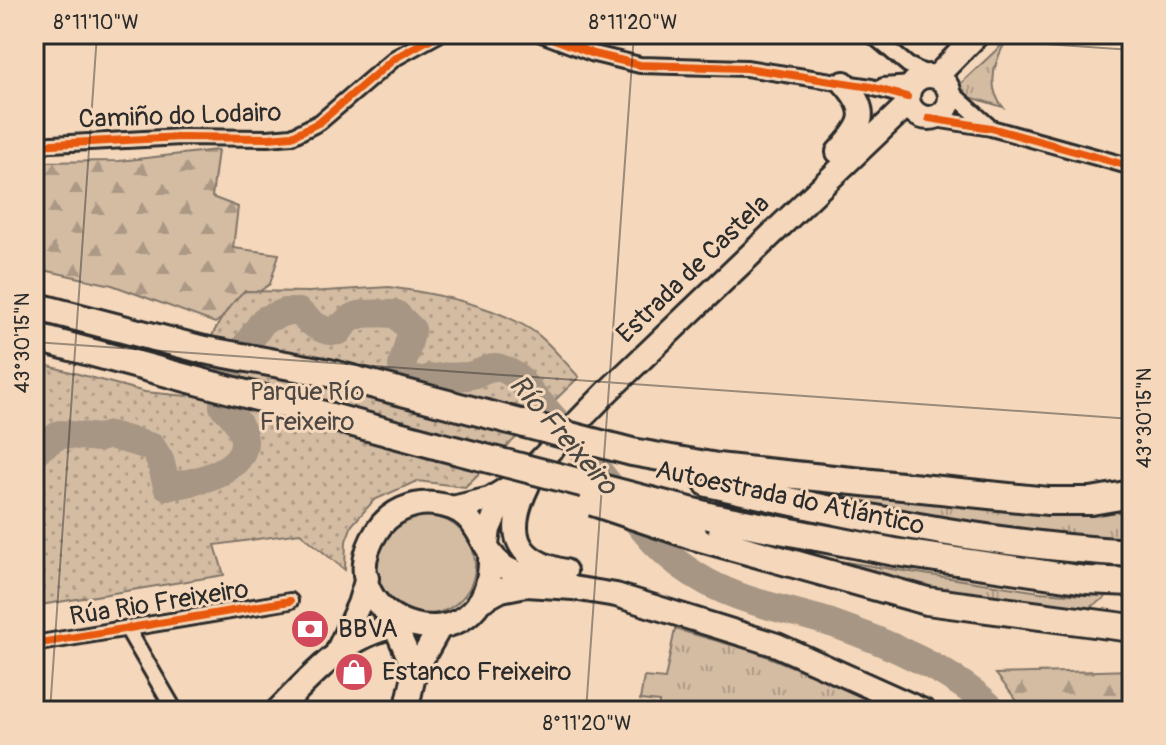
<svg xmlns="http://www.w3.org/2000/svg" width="1166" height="745" font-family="Pangolin,sans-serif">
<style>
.grass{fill:url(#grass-tufts);stroke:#807467;stroke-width:2}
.forest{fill:url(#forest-firs);stroke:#807467;stroke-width:2}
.park{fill:url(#park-dots);stroke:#807467;stroke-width:2}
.garden{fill:#d4bca3;stroke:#807467;stroke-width:2}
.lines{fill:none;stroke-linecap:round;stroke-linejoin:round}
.river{stroke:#a79684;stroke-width:28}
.minor-casing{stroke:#2b2b2b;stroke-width:20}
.primary-casing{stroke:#2b2b2b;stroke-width:28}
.motorway-casing{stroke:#2b2b2b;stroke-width:32}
.minor{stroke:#f5d8bb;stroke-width:14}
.primary{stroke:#f5d8bb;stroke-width:22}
.motorway{stroke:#f5d8bb;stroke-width:26}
.motorway-bridge-casing{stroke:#2b2b2b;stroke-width:32;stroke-linecap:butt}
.motorway-bridge{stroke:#f5d8bb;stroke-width:26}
.cycleway-casing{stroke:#f5d8bb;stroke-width:13}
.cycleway{stroke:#e8590c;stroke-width:8}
.ticks{fill:none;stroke:#2b2b2b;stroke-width:2;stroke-opacity:0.45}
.labels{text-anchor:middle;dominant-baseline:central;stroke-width:6;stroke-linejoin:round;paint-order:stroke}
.street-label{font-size:26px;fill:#2b2b2b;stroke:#f5d8bb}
.park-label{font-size:26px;fill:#4d4843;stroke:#f5d8bb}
.poi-label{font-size:26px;fill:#2b2b2b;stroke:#f5d8bb;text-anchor:start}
.water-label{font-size:28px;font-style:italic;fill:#4a4641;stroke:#f5d8bb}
.neatline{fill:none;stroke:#2b2b2b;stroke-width:3}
.ticks-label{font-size:20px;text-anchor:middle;fill:#2b2b2b}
</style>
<defs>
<pattern id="grass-tufts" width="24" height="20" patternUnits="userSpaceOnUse" patternTransform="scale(2)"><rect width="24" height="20" fill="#d4bca3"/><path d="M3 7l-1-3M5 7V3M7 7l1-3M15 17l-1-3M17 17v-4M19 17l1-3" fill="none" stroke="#ac9985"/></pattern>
<pattern id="forest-firs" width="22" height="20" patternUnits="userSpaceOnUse" patternTransform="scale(2)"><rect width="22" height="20" fill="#d4bca3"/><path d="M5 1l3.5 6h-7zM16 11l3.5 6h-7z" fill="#ac9985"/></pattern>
<pattern id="park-dots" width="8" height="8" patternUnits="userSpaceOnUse" patternTransform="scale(2)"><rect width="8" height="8" fill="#d4bca3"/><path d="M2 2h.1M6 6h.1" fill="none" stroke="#ac9985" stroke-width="1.8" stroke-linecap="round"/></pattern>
</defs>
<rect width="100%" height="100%" fill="#f5d8bb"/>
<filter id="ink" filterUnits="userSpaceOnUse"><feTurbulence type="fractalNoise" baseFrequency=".0125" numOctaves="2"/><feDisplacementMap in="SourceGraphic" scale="16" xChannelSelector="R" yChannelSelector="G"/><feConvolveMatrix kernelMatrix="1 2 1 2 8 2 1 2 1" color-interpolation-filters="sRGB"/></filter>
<g filter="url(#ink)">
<path class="grass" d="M1006,41C994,62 986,87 1003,107L960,94L956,88Z
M777,484L1049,514H1102L1132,510V554L1123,574L1105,598L1080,613L917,587L801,555L1040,592L1081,595L1089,551L1071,537L966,523L777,487Z
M675,629L753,651L821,678L892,711H659V702L640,700L644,677L665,679Z"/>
<path class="forest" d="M218,150L212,197L238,207L233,248L279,254L270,284L215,323L112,285L34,268V162L119,161Z
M1132,670L1125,711H1025L996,674Z"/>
<path class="park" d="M389,287C437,294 489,304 530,329C548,340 564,362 579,377L465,487L417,481L374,500L352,525L346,541L345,570L300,533L215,545L224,575L34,606V362L145,392L187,396C202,360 214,318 244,291L309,292Z"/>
<path class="garden" d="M377 565a49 49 0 1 1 98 0a49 49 0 1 1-98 0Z"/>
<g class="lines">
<path class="river" d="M34,452L60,434L99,438L110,435L152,447L160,460L167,486C213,482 278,457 223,406V395L232,365L264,320L285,312H299C310,322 323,334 339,331C353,308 372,314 396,314L412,330L402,366L404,378C418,383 427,378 441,377C450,376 458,377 467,376C493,372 490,357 518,378C545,409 573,439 598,470C635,517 652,552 707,582C747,604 792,610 834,624C883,641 959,673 994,711"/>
<defs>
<path id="minor" d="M541,34L594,54L640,65L746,68L871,87L907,97
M871,34L908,65L929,75
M883,86L912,84
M949,90L991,128
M929,118L991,128L1132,167
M34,145L181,137L268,138L292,136L320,122L395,58L439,34
M128,630L175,711
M34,644L290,601"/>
<path id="primary" d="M908 97a21 21 0 1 1 42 0a21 21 0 1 1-42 0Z
M936,77L978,34
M838,152C863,125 871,113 844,83
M528,485C506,530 512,560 565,571
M452,508L490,499L510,487
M487,545L489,529L496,513L521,480L608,391L909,103
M490,554C495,679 317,625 377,531C389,512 413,501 435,504C482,509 475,544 503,566C518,577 554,583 573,588
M479,602L501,590L526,585L573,588L616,595L777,645L924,711
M390,615L415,671
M338,650L359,604L367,578
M277,711C315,673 349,631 406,624
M406,711L415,671L440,627"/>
<path id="motorway" d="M34,306L204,350
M34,337L439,446
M717,467L1048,501H1091L1132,494
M708,483C849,515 987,545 1132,553
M713,517L895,552L1086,580L1132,582
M694,536L927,601L1132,628"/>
</defs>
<use href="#minor" class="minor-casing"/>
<use href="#primary" class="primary-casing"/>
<use href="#motorway" class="motorway-casing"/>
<use href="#minor" class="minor"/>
<use href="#primary" class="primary"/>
<use href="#motorway" class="motorway"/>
<defs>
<path id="motorway-bridge" d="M204,350L329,373L632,452L717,467
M439,446L713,517
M593,502L694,536"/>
</defs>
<use href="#motorway-bridge" class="motorway-bridge-casing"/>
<use href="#motorway-bridge" class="motorway-bridge"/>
<defs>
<path id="cycleway" d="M541,34L594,54L640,65L746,68L871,87L907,97
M929,118L991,128L1132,167
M34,145L181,137L268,138L292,136L320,122L395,58L439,34
M34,644L290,601"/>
</defs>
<use href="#cycleway" class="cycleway-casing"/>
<use href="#cycleway" class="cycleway"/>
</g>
</g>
<path class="ticks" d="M903,34L1132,50M34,342L1132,419M34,711H35M50,711L97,34M586,711L634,34M1123,711L1132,588"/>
<defs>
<symbol id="bank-disc" viewBox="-11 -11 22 22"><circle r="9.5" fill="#d1495b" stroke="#f5d8bb"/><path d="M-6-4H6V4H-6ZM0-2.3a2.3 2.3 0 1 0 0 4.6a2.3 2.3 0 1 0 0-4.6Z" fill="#fff"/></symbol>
<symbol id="shop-disc" viewBox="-11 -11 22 22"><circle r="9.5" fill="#d1495b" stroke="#f5d8bb"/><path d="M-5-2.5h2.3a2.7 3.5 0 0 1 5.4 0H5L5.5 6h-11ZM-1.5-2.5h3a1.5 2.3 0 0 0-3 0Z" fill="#fff"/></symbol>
</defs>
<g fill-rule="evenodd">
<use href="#bank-disc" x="288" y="607" width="44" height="44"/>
<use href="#shop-disc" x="332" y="650" width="44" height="44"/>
</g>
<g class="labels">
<g class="street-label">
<text transform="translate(180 116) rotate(-2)">Camiño do Lodairo</text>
<text transform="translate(693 269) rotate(-44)">Estrada de Castela</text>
<text transform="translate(790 498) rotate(12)">Autoestrada do Atlántico</text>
<text transform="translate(159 603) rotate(-9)">Rúa Rio Freixeiro</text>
</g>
<g class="park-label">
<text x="307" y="392">Parque Río<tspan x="307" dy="30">Freixeiro</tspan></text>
</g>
<g class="poi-label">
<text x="338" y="629">BBVA</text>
<text x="382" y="672">Estanco Freixeiro</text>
</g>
<g class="water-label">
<text transform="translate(563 435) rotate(49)">Río Freixeiro</text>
</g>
</g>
<rect width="1166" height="745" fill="none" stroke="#f5d8bb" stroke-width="88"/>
<rect x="44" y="44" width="1078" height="657" class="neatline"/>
<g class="ticks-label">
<text x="96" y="29">8°11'10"W</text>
<text x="633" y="29">8°11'20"W</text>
<text transform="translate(22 343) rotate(-90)" y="7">43°30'15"N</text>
<text transform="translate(1144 418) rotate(-90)" y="7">43°30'15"N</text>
<text x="587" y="730">8°11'20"W</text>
</g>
</svg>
